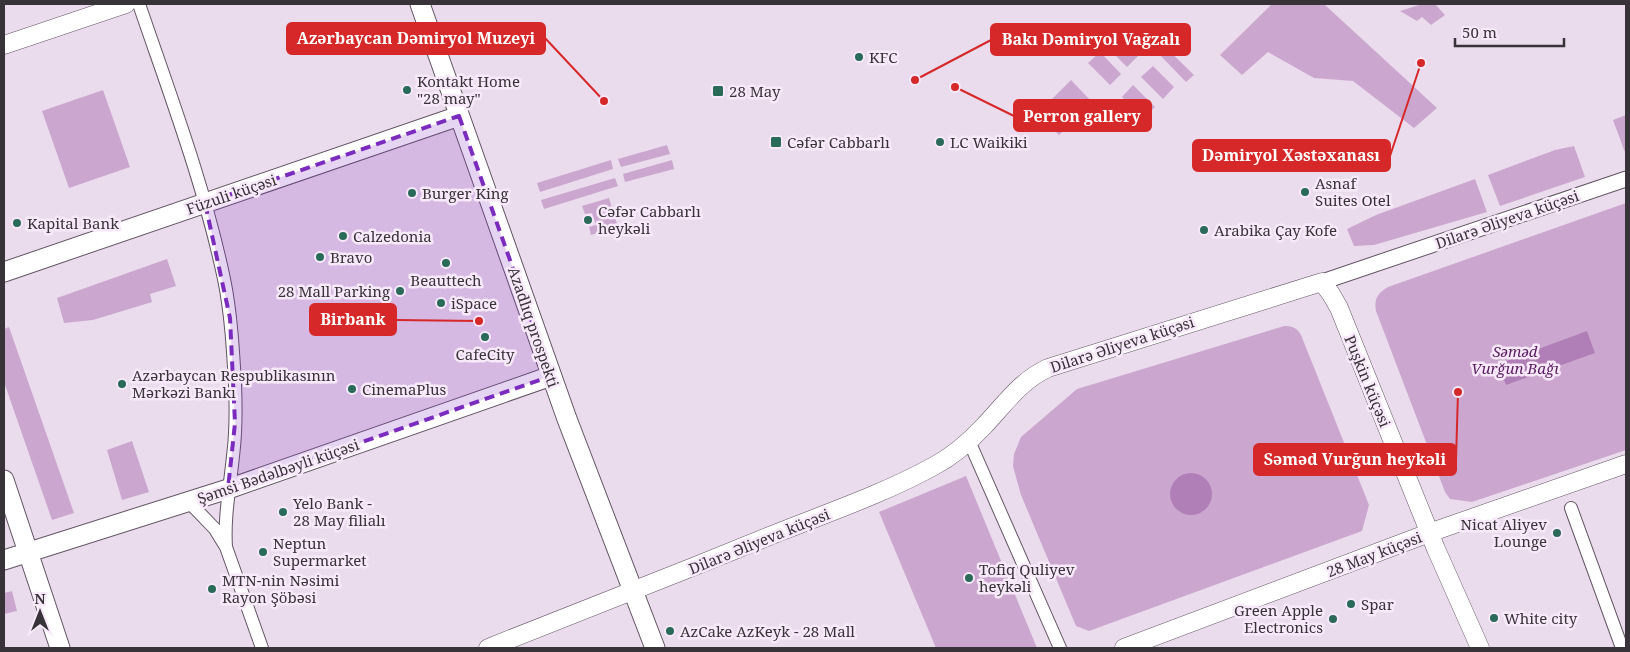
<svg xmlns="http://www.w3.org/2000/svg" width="1630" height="652" font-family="'Noto Serif',serif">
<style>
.green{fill:#cba7cf}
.water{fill:#b17fb7}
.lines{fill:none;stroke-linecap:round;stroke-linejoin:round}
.minor-casing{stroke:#625563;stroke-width:14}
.tertiary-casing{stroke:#625563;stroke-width:17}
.secondary-casing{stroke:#625563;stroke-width:19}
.primary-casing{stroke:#625563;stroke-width:21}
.minor{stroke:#fff;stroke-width:12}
.tertiary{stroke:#fff;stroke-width:15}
.secondary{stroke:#fff;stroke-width:18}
.primary{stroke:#fff;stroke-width:19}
.marked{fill:#7b2cbf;fill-opacity:0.2;stroke:#7b2cbf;stroke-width:4;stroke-dasharray:10 6;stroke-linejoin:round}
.poi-dot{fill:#296a59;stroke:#f8e9fa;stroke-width:2}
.labels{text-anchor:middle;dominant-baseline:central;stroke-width:5;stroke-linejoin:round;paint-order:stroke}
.poi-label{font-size:15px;fill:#383239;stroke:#f8e9fa;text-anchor:start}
.street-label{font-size:15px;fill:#383239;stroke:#f8e9fa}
.park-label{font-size:15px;font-style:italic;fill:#5a1d62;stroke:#f8e9fa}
.leader{fill:none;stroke:#d62828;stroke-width:2}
.callout-dot{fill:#d62828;stroke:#f8e9fa;stroke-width:2}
.callout{fill:#d62828;stroke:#d62828;stroke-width:2}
.callout-label{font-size:16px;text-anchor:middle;font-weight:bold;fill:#fff}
</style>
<rect width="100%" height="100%" fill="#ebdced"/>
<path class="green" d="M1272,4H1324L1437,108L1414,128L1353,81L1314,78L1268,52L1242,75L1220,55Z
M1422,4H1435L1445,15L1431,25L1422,17L1417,21L1400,11Z
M1121,28C1132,33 1145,31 1156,38L1194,75L1186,82L1158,53L1143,51Z
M1116,34L1138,56L1127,67L1105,45Z
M1100,52L1121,74L1110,85L1088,63Z
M1153,66L1174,87L1163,99L1141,77Z
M1071,80L1091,101L1070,122L1050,101Z
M1133,85L1155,107L1144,118L1122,97Z
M103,90L130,167L69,188L42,111Z
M1044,106L1066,128L1059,135L1037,113Z
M1626,115V155L1613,120Z
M667,145L670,154L621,167L618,159Z
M1574,146L1585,177L1500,206L1488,175L1555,150Z
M611,160L613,169L540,192L537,183Z
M672,160L674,169L625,182L623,174Z
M615,178L618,186L544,209L541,200Z
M1475,179L1487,212L1374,245L1354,246L1347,229L1376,215Z
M609,198L618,227L591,235L589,227L596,225L592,213L585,214L582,206Z
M1626,203V450L1472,502L1450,499L1445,492L1376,311C1374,299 1377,294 1388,287Z
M167,259L176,286L150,294L152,302L93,320L64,323L57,298Z
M1284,326C1293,326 1297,328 1301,335L1369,505L1362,531L1089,631L1076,626L1021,495L1013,466L1014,454L1021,437L1077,389Z
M9,327L74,513L52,520L4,382V329Z
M132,441L149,492L122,500L107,450Z
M966,476L1037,648H936L879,512Z
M12,591L17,611L4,614V593Z"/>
<path class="water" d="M1587,331L1595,353L1506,385L1498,364Z
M1170 494a21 21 0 1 1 42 0a21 21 0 1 1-42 0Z"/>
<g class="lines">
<defs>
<path id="minor" d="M139,4C170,95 204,184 224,279C231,313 233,349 235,384C236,408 236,433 233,456C230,487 224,516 226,547
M969,441L1060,648
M188,501L215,529L226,547L262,648
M1571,508L1622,648"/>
<path id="tertiary" d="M1322,282L1626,179"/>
<path id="secondary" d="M4,45L126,4
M488,648C585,610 681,572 777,533C830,512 885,493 934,466C953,456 970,441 984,426C1005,404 1020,381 1048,368L1322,282L1331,294L1339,308L1436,549L1480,648
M1124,648L1429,533L1626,464"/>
<path id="primary" d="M420,4L567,419L655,648
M4,272L459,116
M4,480L60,648
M4,560L228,489L551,376"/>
</defs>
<use href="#minor" class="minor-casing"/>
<use href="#tertiary" class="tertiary-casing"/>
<use href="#secondary" class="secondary-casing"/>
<use href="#primary" class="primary-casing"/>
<use href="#minor" class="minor"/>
<use href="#tertiary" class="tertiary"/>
<use href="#secondary" class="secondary"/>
<use href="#primary" class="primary"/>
</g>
<path class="marked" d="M459,116L551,376L228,489L235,423L230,318L205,203Z"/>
<g class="poi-dot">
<circle cx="859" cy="57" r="5"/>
<circle cx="407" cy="90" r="5"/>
<rect x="712" y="85" width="12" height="12" rx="2.5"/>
<rect x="770" y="136" width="12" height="12" rx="2.5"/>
<circle cx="940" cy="142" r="5"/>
<circle cx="1305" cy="192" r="5"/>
<circle cx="412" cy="193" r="5"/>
<circle cx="588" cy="220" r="5"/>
<circle cx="17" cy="223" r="5"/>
<circle cx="1204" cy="230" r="5"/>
<circle cx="343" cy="236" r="5"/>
<circle cx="320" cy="257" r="5"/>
<circle cx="446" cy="263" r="5"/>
<circle cx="400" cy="291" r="5"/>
<circle cx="441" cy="303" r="5"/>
<circle cx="485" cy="337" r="5"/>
<circle cx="122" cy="384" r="5"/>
<circle cx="352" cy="389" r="5"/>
<circle cx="283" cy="512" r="5"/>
<circle cx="1557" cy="533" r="5"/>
<circle cx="263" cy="552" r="5"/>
<circle cx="969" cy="578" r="5"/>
<circle cx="212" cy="589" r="5"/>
<circle cx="1351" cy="604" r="5"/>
<circle cx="1494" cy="618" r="5"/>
<circle cx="1333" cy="619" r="5"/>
<circle cx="670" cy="631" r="5"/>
</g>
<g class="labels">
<g class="poi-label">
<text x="869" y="57">KFC</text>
<text x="417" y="81">Kontakt Home<tspan x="417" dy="17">"28 may"</tspan></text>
<text x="729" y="91">28 May</text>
<text x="787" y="142">Cəfər Cabbarlı</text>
<text x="950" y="142">LC Waikiki</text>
<text x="1315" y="183">Asnaf<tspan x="1315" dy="17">Suites Otel</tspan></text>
<text x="422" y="193">Burger King</text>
<text x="598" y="211">Cəfər Cabbarlı<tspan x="598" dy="17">heykəli</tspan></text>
<text x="27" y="223">Kapital Bank</text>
<text x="1214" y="230">Arabika Çay Kofe</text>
<text x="353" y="236">Calzedonia</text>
<text x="330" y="257">Bravo</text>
<text x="446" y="280" text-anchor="middle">Beauttech</text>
<text x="390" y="291" text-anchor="end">28 Mall Parking</text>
<text x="451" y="303">iSpace</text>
<text x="485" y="354" text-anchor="middle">CafeCity</text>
<text x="132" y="375">Azərbaycan Respublikasının<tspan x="132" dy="17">Mərkəzi Bankı</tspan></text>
<text x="362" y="389">CinemaPlus</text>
<text x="293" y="503">Yelo Bank -<tspan x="293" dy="17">28 May filialı</tspan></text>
<text x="1547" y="524" text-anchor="end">Nicat Aliyev<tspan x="1547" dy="17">Lounge</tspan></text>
<text x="273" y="543">Neptun<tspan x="273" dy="17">Supermarket</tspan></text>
<text x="979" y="569">Tofiq Quliyev<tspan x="979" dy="17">heykəli</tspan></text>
<text x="222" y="580">MTN-nin Nəsimi<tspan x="222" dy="17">Rayon Şöbəsi</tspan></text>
<text x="1361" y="604">Spar</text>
<text x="1323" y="610" text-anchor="end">Green Apple<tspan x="1323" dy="17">Electronics</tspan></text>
<text x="1504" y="618">White city</text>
<text x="680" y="631">AzCake AzKeyk - 28 Mall</text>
</g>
<g class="street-label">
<text transform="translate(231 194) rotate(-19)">Füzuli küçəsi</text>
<text transform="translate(1507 219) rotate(-19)">Dilarə Əliyeva küçəsi</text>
<text transform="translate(534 327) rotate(71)">Azadlıq prospekti</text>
<text transform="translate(1122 344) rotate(-18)">Dilarə Əliyeva küçəsi</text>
<text transform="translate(1368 381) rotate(68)">Puşkin küçəsi</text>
<text transform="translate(278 471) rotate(-19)">Şəmsi Bədəlbəyli küçəsi</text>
<text transform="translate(759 541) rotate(-22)">Dilarə Əliyeva küçəsi</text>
<text transform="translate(1374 554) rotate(-21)">28 May küçəsi</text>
</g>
<g class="park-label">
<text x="1515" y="351">Səməd<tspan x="1515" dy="17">Vurğun Bağı</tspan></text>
</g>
</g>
<path class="leader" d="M604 101L545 38M915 80L991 40M955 87L1014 116M1421 63L1390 156M479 321L396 320M1458 392L1456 460"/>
<g class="callout-dot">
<circle cx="604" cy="101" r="5"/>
<circle cx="915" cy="80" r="5"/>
<circle cx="955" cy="87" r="5"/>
<circle cx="1421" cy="63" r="5"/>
<circle cx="479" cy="321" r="5"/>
<circle cx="1458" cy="392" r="5"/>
</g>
<g class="callout">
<rect x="287" y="23" width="258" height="31" rx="5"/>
<rect x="991" y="24" width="199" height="31" rx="5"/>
<rect x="1014" y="100" width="137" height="31" rx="5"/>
<rect x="1193" y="140" width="197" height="31" rx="5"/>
<rect x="310" y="304" width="86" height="31" rx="5"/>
<rect x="1254" y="444" width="202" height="31" rx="5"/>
</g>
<g class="callout-label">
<text x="416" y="44">Azərbaycan Dəmiryol Muzeyi</text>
<text x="1091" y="45">Bakı Dəmiryol Vağzalı</text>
<text x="1082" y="122">Perron gallery</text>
<text x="1291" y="161">Dəmiryol Xəstəxanası</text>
<text x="353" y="325">Birbank</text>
<text x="1355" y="465">Səməd Vurğun heykəli</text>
</g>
<rect width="1630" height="652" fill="none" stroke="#383239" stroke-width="10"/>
<g transform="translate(40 612)" stroke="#f8e9fa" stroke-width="4" paint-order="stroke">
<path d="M0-4L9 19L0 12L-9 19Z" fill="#383239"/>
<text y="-8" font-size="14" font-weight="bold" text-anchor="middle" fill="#383239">N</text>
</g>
<path d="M1455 38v8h109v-8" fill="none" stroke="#383239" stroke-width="2.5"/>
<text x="1462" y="38" font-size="15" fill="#383239" stroke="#f8e9fa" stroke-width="4" paint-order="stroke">50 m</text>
</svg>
